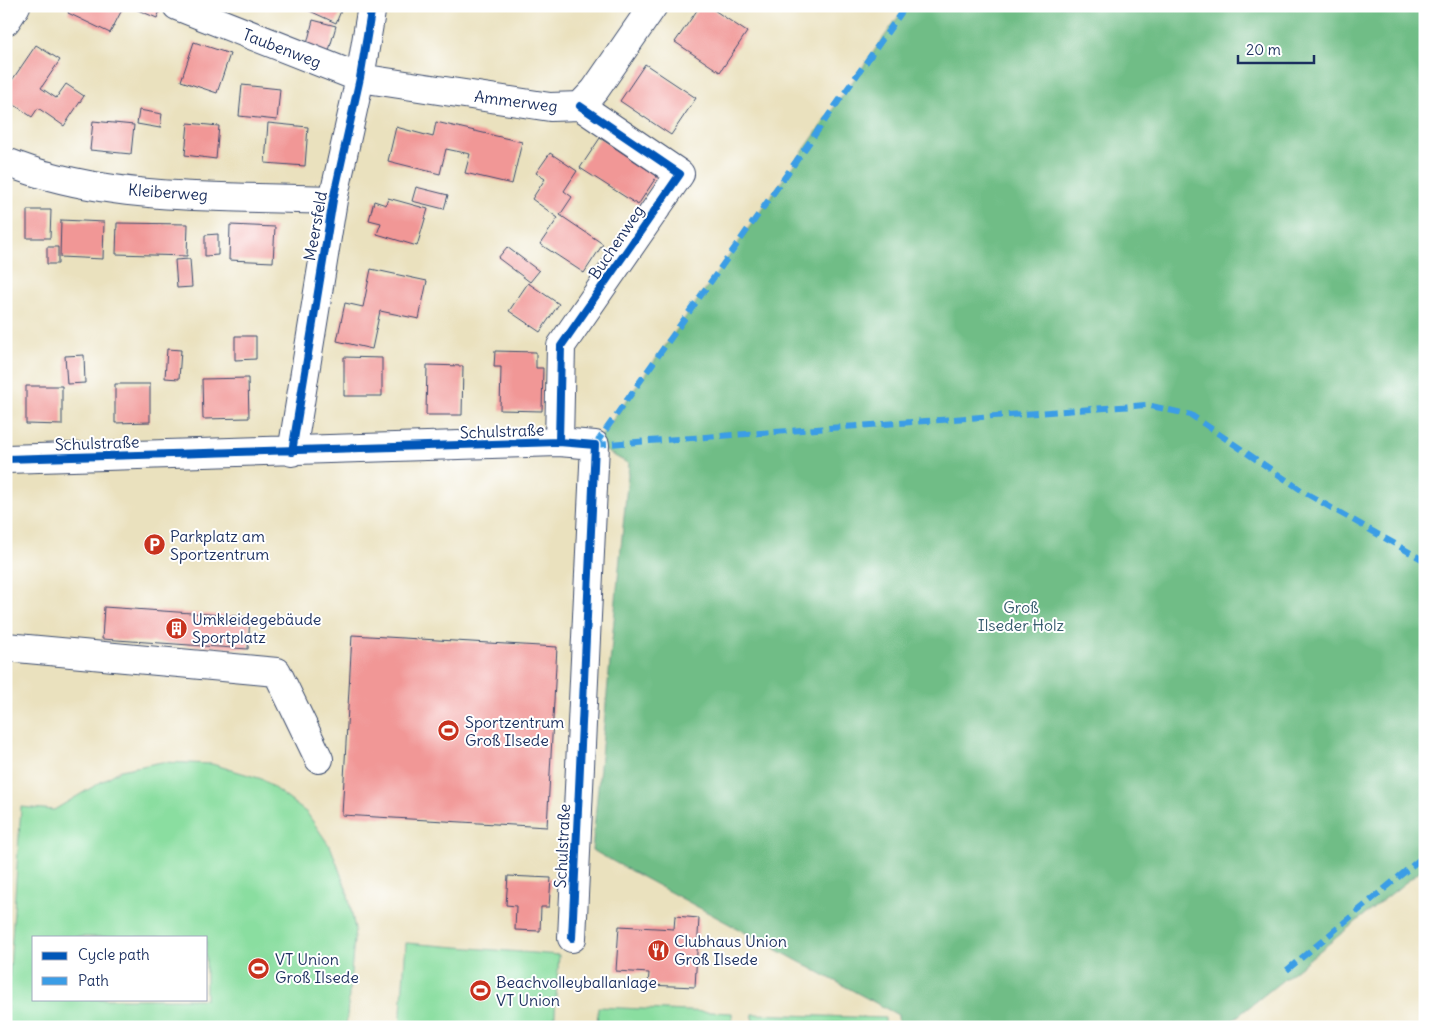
<svg xmlns="http://www.w3.org/2000/svg" width="1431" height="1033" font-family="Delius,sans-serif">
<style>
.green{fill:#8adea0;stroke:#52867f;fill-rule:evenodd}
.forest{fill:#6fbd86;stroke:#457672}
.building{fill:#f19796}
.lines{fill:none;stroke-linecap:round;stroke-linejoin:round}
.minor-casing{stroke:#3a4a6c;stroke-width:30}
.minor{stroke:#fff;stroke-width:28}
.quiet{stroke:#3b9de6;stroke-width:6;stroke-dasharray:12 6;stroke-linecap:butt}
.cycleway-casing{stroke:#fff;stroke-width:11}
.cycleway{stroke:#0057b8;stroke-width:8}
.labels{text-anchor:middle;dominant-baseline:central;stroke-width:4;stroke-linejoin:round;paint-order:stroke}
.street-label{font-size:16px;fill:#1b2f5e;stroke:#fff}
.poi-label{font-size:16px;fill:#1b2f5e;stroke:#fff;text-anchor:start}
.park-label{font-size:16px;fill:#375b6e;stroke:#fff}
</style>
<rect width="100%" height="100%" fill="#fff"/>
<filter id="ink" filterUnits="userSpaceOnUse"><feTurbulence type="fractalNoise" baseFrequency=".02" numOctaves="2"/><feDisplacementMap in="SourceGraphic" scale="10" xChannelSelector="R" yChannelSelector="G"/><feConvolveMatrix kernelMatrix="1 2 1 2 8 2 1 2 1" color-interpolation-filters="sRGB"/></filter>
<filter id="wash" filterUnits="userSpaceOnUse"><feTurbulence type="fractalNoise" baseFrequency=".0096" numOctaves="4" result="noise"/><feDisplacementMap in="SourceGraphic" scale="20" xChannelSelector="R" yChannelSelector="G"/><feGaussianBlur stdDeviation="1.12" result="paint"/><feColorMatrix in="noise" values="0 0 0 0 0 0 0 0 0 0 0 0 0 0 0 0 0 1.4 0 .05"/><feComposite in="paint" operator="in"/></filter>
<g filter="url(#wash)">
<rect width="100%" height="100%" fill="#eae1be"/>
<path class="green" d="M162,762L212,764L262,779L307,813L331,848L347,891L355,929L346,1027H6L21,807L54,810L121,770ZM34,937H206V999H34Z
M406,943L559,955L554,1027H400Z
M598,1007L732,1013V1027H597Z
M753,1014L885,1018V1027H752Z"/>
<path class="forest" d="M906,6H1425V867L1224,1027H898V1015L592,850L629,464L595,445Z"/>
<g id="blocks">
<path class="building" d="M71,6H124L110,33L68,13Z
M128,6H162L157,18Z
M299,6H343L336,23Z
M700,6H708L747,32L720,72L675,42Z
M313,20L336,26L328,54L306,48Z
M194,42L230,54L217,93L181,81Z
M36,45L60,60L41,88L56,98L66,84L84,96L64,126L38,108L32,117L6,99V89Z
M645,64L696,98L671,135L620,101Z
M242,85L280,89L277,120L239,116Z
M139,110L162,114L160,128L137,124Z
M93,121L134,125L131,154L90,150Z
M436,122L522,142L512,184L465,173L470,154L446,149L440,174L388,161L396,127L433,137Z
M188,123L219,126L216,159L185,155Z
M268,123L308,127L305,166L265,163Z
M600,138L657,176L638,205L580,168Z
M550,153L577,171L564,191L572,197L560,215L603,244L584,273L540,244L558,218L532,199L545,179L536,173Z
M416,187L448,195L444,209L412,201Z
M388,198L428,209L417,246L377,234L381,223L369,220L374,201L386,205Z
M27,210H51L50,238H27Z
M61,220L104,222L103,259L60,257Z
M117,223L188,224L187,256L116,254Z
M230,225L275,227L273,262L229,260Z
M218,234V255L205,256V235Z
M47,247H58V264H47Z
M507,247L539,271L530,282L498,258Z
M190,259L192,287L177,288L175,260Z
M371,269L427,281L419,319L380,311L372,349L337,341L345,303L363,307Z
M528,283L559,304L540,332L509,311Z
M235,336H256V359L235,360Z
M167,349L181,350L179,379L165,378Z
M495,351L536,352V368H543L542,411L500,410L501,367H494Z
M84,355L85,383L67,384L65,356Z
M344,357L382,358V396H344Z
M427,365L463,366L462,415H426Z
M248,378L249,418L203,419L202,379Z
M115,384H150V422L115,423Z
M26,386H62V425L26,424Z
M104,607L250,617L248,649L102,639Z
M352,635L557,647L547,827L342,815Z
M508,876L551,878L549,907H541L540,931L515,930L516,906L506,905Z
M675,916L699,918L695,987L648,985L649,973L616,971L619,926L674,929Z"/>
</g>
</g>
<g filter="url(#ink)">
<use href="#blocks" fill-opacity="0" stroke="#3a4a6c" stroke-width="1"/>
<g class="lines">
<defs>
<path id="minor" d="M177,6L360,78L550,107L580,106L595,90L653,6
M6,21L16,6
M6,162C21,167 35,173 49,176C140,201 240,196 333,200
M559,442L561,346L680,174L580,106
M292,452L333,200L360,78L372,6
M6,459L559,442L595,445L572,938
M6,647L277,672L319,759"/>
</defs>
<use href="#minor" class="minor-casing"/>
<use href="#minor" class="minor"/>
<path class="quiet" d="M595,445L1147,405L1191,415L1307,494L1425,561
M595,445L906,6
M1287,970L1425,855"/>
<defs>
<path id="cycleway" d="M559,442L561,346L680,174L580,106
M292,452L333,200L360,78L372,6
M6,459L559,442L595,445L572,938"/>
</defs>
<use href="#cycleway" class="cycleway-casing"/>
<use href="#cycleway" class="cycleway"/>
</g>
</g>
<defs>
<symbol id="parking-disc" viewBox="-11 -11 22 22"><circle r="9.5" fill="#c8321e" stroke="#fff"/><path d="M-3.5-5.5H1a3.5 3.5 0 0 1 0 7H-1V5.5H-3.5ZM-1-3.4V-.6H.8a1.4 1.4 0 0 0 0-2.8Z" fill="#fff"/></symbol>
<symbol id="building-disc" viewBox="-11 -11 22 22"><circle r="9.5" fill="#c8321e" stroke="#fff"/><path d="M-4-6H4V6H1V3H-1V6H-4ZM-2.5-4.3h1.7v1.8h-1.7ZM.8-4.3h1.7v1.8H.8ZM-2.5-1h1.7V.8h-1.7ZM.8-1h1.7V.8H.8Z" fill="#fff"/></symbol>
<symbol id="stadium-disc" viewBox="-11 -11 22 22"><circle r="9.5" fill="#c8321e" stroke="#fff"/><path d="M0-5a6.5 5 0 1 0 0 10a6.5 5 0 1 0 0-10ZM-3.5-1.8h7v3.6h-7Z" fill="#fff"/></symbol>
<symbol id="restaurant-disc" viewBox="-11 -11 22 22"><circle r="9.5" fill="#c8321e" stroke="#fff"/><path d="M-5-6h1v4h1v-4h1v4h1v-4h1v5L-1.5 .5V6h-2V.5L-5-1ZM5-6V6H3V1.5H1.5Q1.5-4 5-6Z" fill="#fff"/></symbol>
</defs>
<g fill-rule="evenodd">
<use href="#parking-disc" x="142" y="532" width="25" height="25"/>
<use href="#building-disc" x="164" y="616" width="25" height="25"/>
<use href="#stadium-disc" x="436" y="718" width="25" height="25"/>
<use href="#restaurant-disc" x="646" y="938" width="25" height="25"/>
<use href="#stadium-disc" x="246" y="956" width="25" height="25"/>
<use href="#stadium-disc" x="468" y="978" width="25" height="25"/>
</g>
<g class="labels">
<g class="street-label">
<text transform="translate(282 48) rotate(21)">Taubenweg</text>
<text transform="translate(516 101) rotate(7)">Ammerweg</text>
<text transform="translate(168 192) rotate(4)">Kleiberweg</text>
<text transform="translate(315 226) rotate(-80)">Meersfeld</text>
<text transform="translate(616 242) rotate(-56)">Buchenweg</text>
<text transform="translate(502 431) rotate(-2)">Schulstraße</text>
<text transform="translate(97 443) rotate(-2)">Schulstraße</text>
<text transform="translate(562 846) rotate(-87)">Schulstraße</text>
</g>
<g class="poi-label">
<text x="170" y="536">Parkplatz am<tspan x="170" dy="18">Sportzentrum</tspan></text>
<text x="192" y="619">Umkleidegebäude<tspan x="192" dy="18">Sportplatz</tspan></text>
<text x="465" y="722">Sportzentrum<tspan x="465" dy="18">Groß Ilsede</tspan></text>
<text x="674" y="941">Clubhaus Union<tspan x="674" dy="18">Groß Ilsede</tspan></text>
<text x="275" y="959">VT Union<tspan x="275" dy="18">Groß Ilsede</tspan></text>
<text x="496" y="982">Beachvolleyballanlage<tspan x="496" dy="18">VT Union</tspan></text>
</g>
<g class="park-label">
<text x="1021" y="607">Groß<tspan x="1021" dy="18">Ilseder Holz</tspan></text>
</g>
</g>
<rect width="1431" height="1033" fill="none" stroke="#fff" stroke-width="25"/>
<rect x="32" y="936" width="175" height="65" fill="#ffffff" stroke="#a4acbf"/>
<rect x="42" y="952" width="25" height="8" fill="#0057b8" stroke="#a4acbf"/>
<text x="78" y="960" font-size="15" fill="#1b2f5e">Cycle path</text>
<rect x="42" y="977" width="25" height="8" fill="#3b9de6" stroke="#a4acbf"/>
<text x="78" y="986" font-size="15" fill="#1b2f5e">Path</text>
<path d="M1238 55v8h76v-8" fill="none" stroke="#1b2f5e" stroke-width="2.5"/>
<text x="1246" y="55" font-size="15" fill="#1b2f5e" stroke="#ffffff" stroke-width="4" paint-order="stroke">20 m</text>
</svg>
